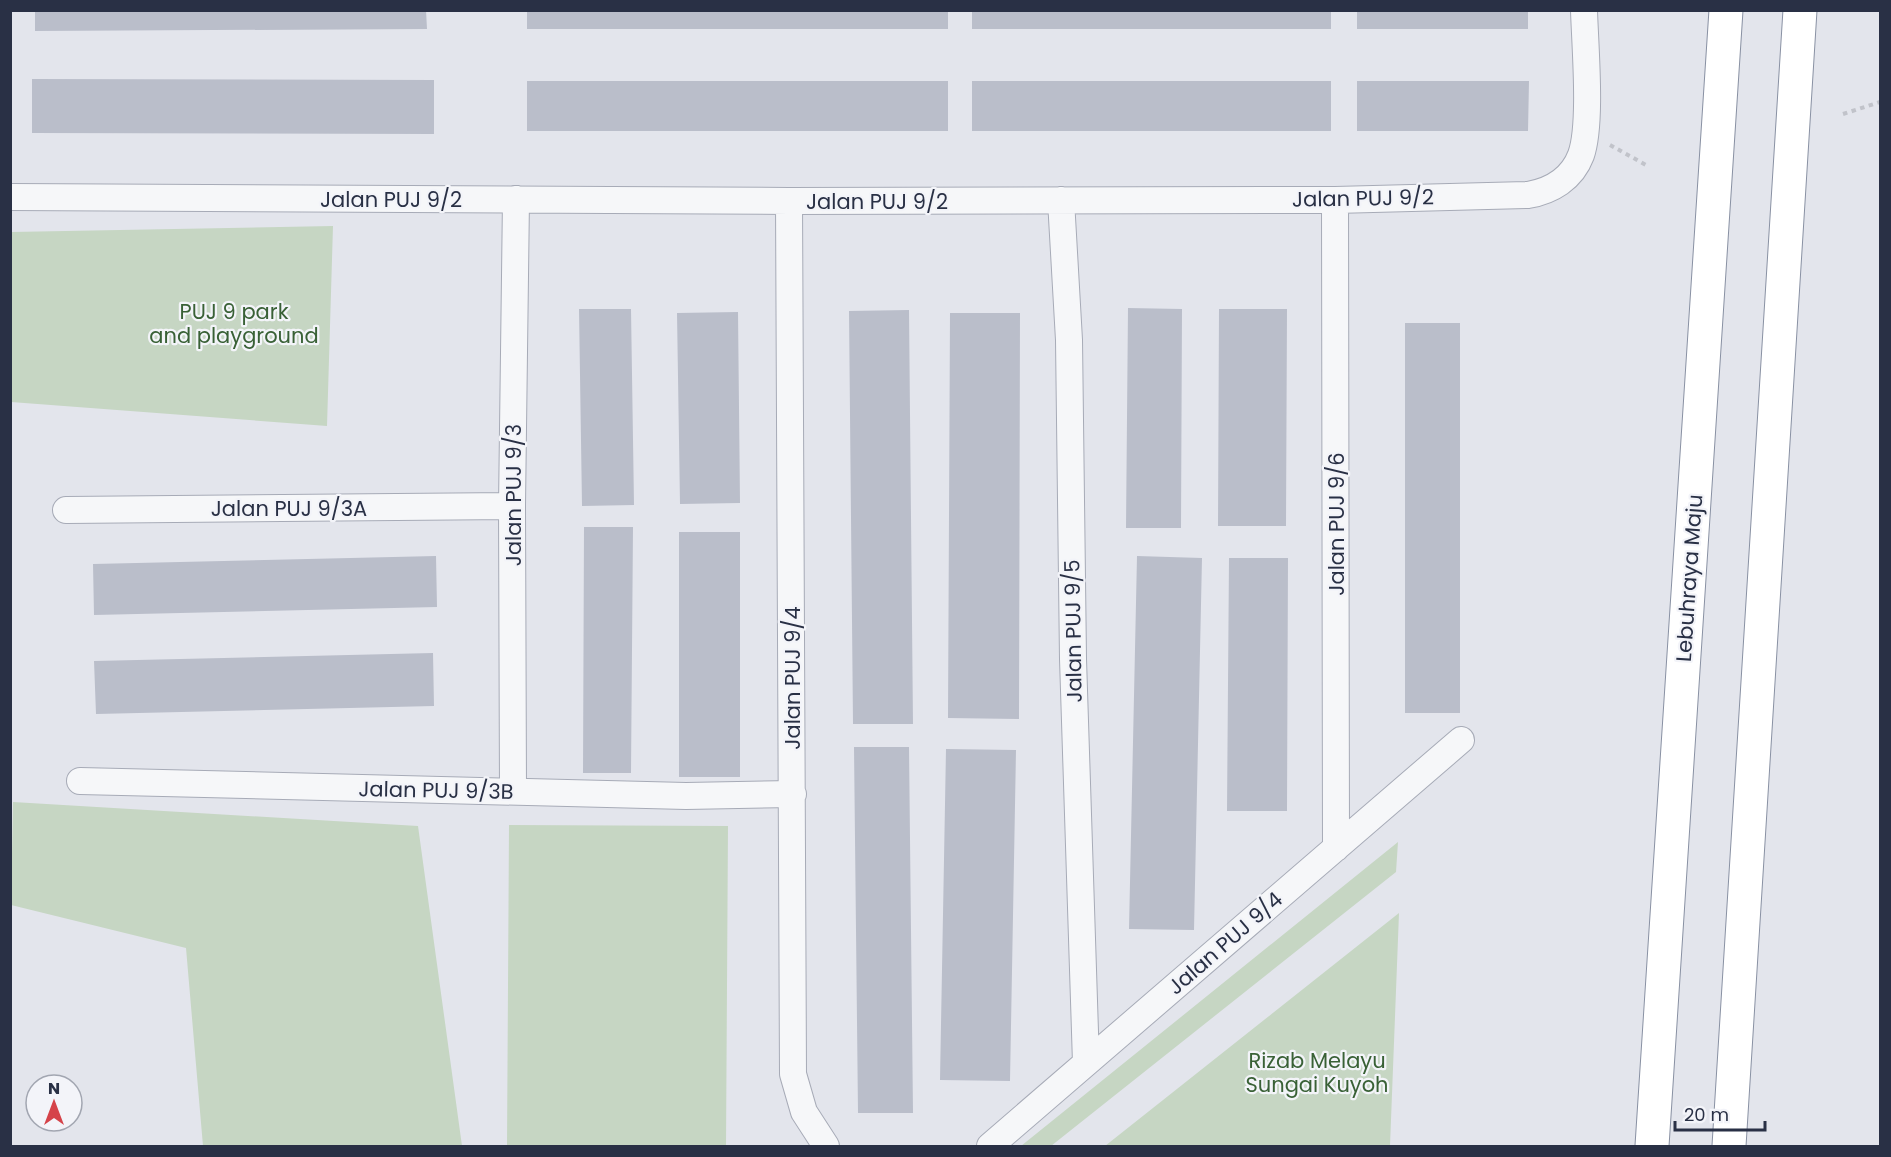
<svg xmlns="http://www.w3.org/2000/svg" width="1891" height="1157" font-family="Poppins,sans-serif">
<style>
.green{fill:#c6d6c3}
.building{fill:#babeca}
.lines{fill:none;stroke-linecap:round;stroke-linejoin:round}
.street-casing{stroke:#a7abb7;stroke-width:28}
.highway-casing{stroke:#8991a3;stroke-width:35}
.path{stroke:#c1c3ca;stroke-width:4;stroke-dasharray:4.5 4.5;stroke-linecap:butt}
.street{stroke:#f6f7f9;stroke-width:26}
.highway{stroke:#fff;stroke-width:33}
.labels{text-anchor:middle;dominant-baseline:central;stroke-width:4.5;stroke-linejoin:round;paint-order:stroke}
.street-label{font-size:21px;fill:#293045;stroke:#f3f4f9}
.park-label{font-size:21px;fill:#396136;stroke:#f3f4f9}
</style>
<rect width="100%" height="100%" fill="#e3e5ec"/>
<path class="green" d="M333,226L327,426L11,402V232Z
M13,802L418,826L462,1146H203L186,948L11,905Z
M509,825L728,826L726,1146H507Z
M1398,842L1396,872L1051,1146H1021Z
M1399,913L1390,1146H1105Z"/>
<path class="building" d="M35,10H426L427,29L35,31Z
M527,10H948V29H527Z
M972,10H1331V29H972Z
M1357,10H1528V29H1357Z
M32,79L434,80V134L32,133Z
M527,81H948V131H527Z
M972,81H1331V131H972Z
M1357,81H1529L1528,131H1357Z
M1128,308L1182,309L1181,528H1126Z
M579,309H631L634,505L582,506Z
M1219,309H1287L1286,526H1218Z
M909,310L913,724H853L849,311Z
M738,312L740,503L680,504L677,313Z
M950,313H1020L1019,719L948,718Z
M1405,323H1460V713H1405Z
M584,527H633L631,773H583Z
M679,532H740V777H679Z
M436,556L437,607L94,615L93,564Z
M1137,556L1202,558L1194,930L1129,929Z
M1229,558H1288L1287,811H1227Z
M433,653L434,706L96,714L94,661Z
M854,747H909L913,1113H858Z
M946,749L1016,750L1010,1081L940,1080Z"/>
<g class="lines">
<defs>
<path id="street" d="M10,197L789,201L1335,200L1528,195C1551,191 1572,179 1581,155C1592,124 1585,46 1584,10
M1061,200L1069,340L1073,659L1086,1063
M1335,200L1336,848
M789,201L793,1074L804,1112L826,1146
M66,510L512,506
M80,781L686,796L793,794
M513,791L512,506L516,199
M990,1146L1461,740"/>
<path id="highway" d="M1652,1146L1726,10
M1729,1146L1800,10"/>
</defs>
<use href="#street" class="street-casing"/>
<use href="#highway" class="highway-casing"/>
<path class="path" d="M1843,114L1880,102
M1610,145L1646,165"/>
<use href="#street" class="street"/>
<use href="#highway" class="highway"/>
</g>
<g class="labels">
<g class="street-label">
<text transform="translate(1363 198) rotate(-1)">Jalan PUJ 9/2</text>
<text x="391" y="199">Jalan PUJ 9/2</text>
<text x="877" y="201">Jalan PUJ 9/2</text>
<text transform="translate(513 495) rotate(-90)">Jalan PUJ 9/3</text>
<text x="289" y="508">Jalan PUJ 9/3A</text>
<text transform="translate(1336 524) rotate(-90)">Jalan PUJ 9/6</text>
<text transform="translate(1689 578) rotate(-86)">Lebuhraya Maju</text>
<text transform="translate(1073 631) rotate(-91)">Jalan PUJ 9/5</text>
<text transform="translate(792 678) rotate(-90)">Jalan PUJ 9/4</text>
<text transform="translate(436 790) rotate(1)">Jalan PUJ 9/3B</text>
<text transform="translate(1225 943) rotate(-41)">Jalan PUJ 9/4</text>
</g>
<g class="park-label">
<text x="234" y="311">PUJ 9 park<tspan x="234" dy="24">and playground</tspan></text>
<text x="1317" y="1060">Rizab Melayu<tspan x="1317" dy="24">Sungai Kuyoh</tspan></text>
</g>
</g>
<rect width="1891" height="1157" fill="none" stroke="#293045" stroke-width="24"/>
<g transform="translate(54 1103)"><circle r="28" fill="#f3f4f9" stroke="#a2a6b1" stroke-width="1.5"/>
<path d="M0-4.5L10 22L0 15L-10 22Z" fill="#d54349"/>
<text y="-9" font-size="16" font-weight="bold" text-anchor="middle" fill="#293045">N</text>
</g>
<path d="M1675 1121v9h90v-9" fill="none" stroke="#293045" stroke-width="3"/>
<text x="1684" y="1121" font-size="18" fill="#293045" stroke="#f3f4f9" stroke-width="4.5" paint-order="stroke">20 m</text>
</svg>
